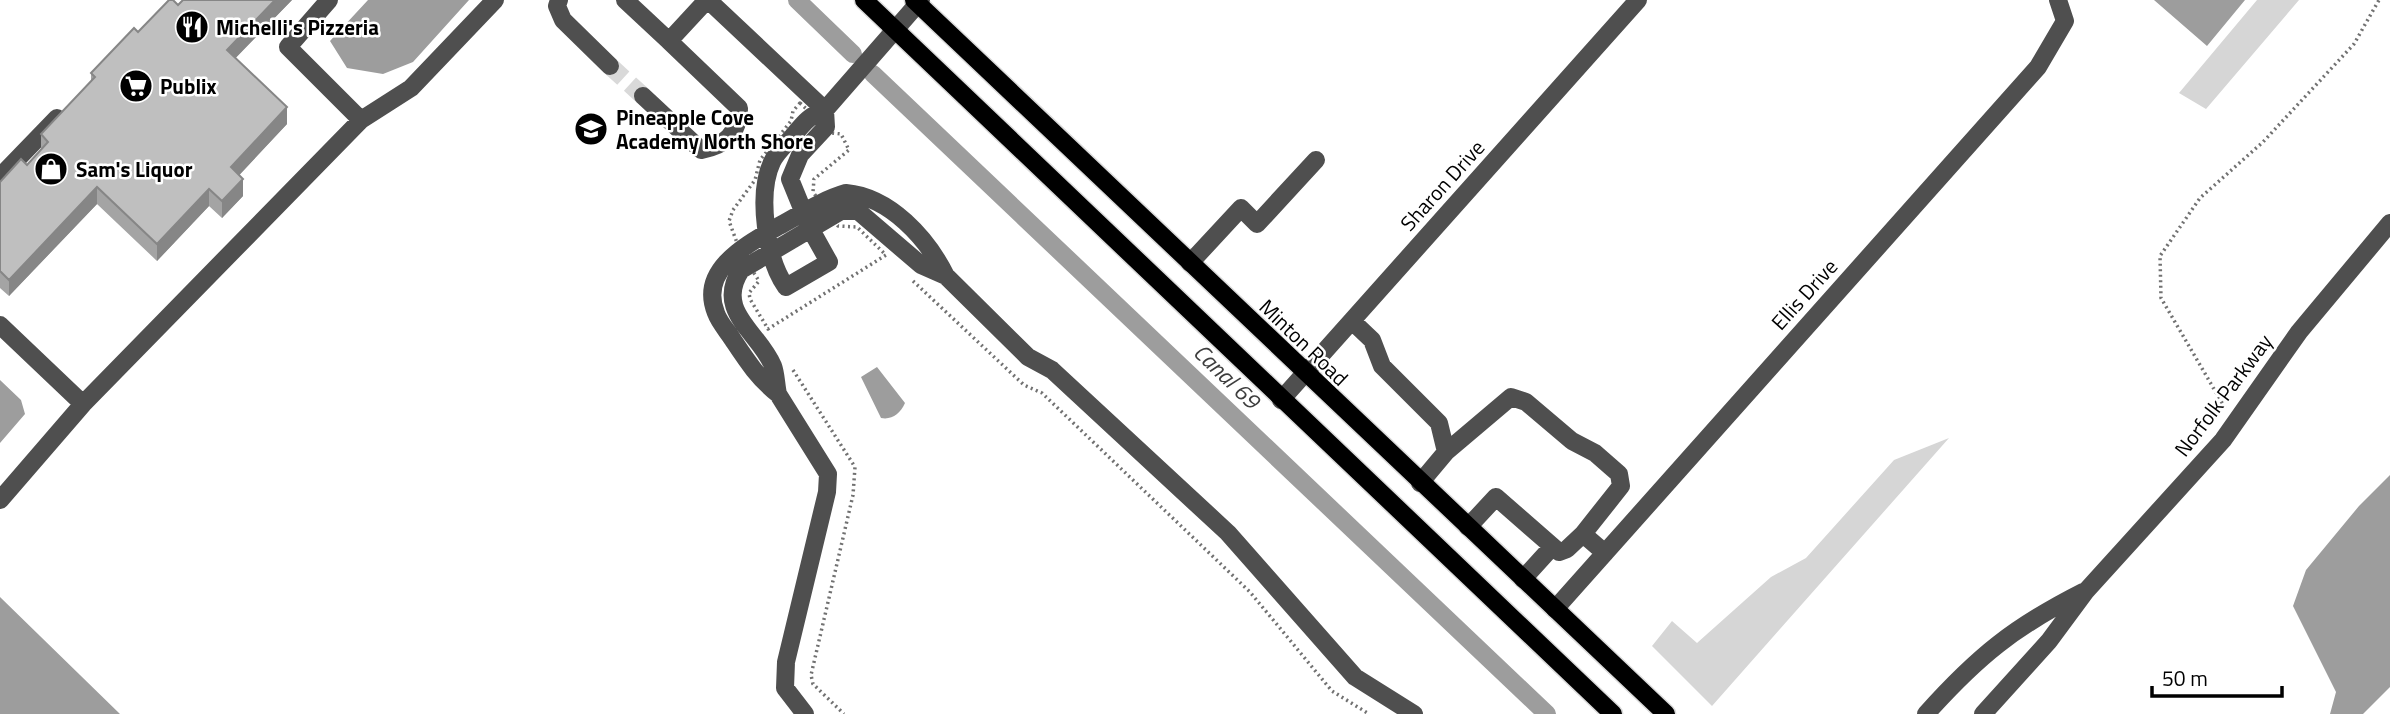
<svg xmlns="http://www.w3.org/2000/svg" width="2390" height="714" font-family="'Titillium Web',sans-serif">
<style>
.green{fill:#d6d6d6}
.water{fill:#9d9d9d}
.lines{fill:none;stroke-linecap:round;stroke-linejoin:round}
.canal{stroke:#9d9d9d;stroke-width:18}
.minor-tunnel{stroke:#d9d9d9;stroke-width:18;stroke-dasharray:18 9;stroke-linecap:butt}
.major-casing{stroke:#dbdbdb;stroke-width:21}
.path{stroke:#717171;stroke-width:3.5;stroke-dasharray:2 3.5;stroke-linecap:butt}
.minor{stroke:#4f4f4f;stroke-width:18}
.major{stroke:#000;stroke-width:18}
.wall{fill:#a4a4a4}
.shaded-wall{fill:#868686}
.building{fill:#bfbfbf;stroke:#868686;stroke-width:2}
.labels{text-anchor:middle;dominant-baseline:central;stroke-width:5;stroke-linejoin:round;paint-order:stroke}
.poi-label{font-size:21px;font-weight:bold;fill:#000;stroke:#fff;text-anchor:start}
.street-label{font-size:21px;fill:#000;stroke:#fff}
.water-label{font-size:23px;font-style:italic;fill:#3e3e3e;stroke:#fff}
</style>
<rect width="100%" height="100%" fill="#fff"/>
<path class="green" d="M2257,0H2299L2206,109L2179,93Z
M1949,438L1712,706L1652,646L1672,621L1697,643L1771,577L1806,558L1894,460Z"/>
<path class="water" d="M368,0H469L413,62L383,74L347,68L330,41Z
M2154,0H2245L2207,46Z
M877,367L905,403C900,414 892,420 881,418L861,377Z
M0,380L21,400L25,414L0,443Z
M2390,475V687L2363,714H2330L2336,692L2293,606L2306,570L2359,506Z
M0,597L120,714H0Z"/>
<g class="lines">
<path class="canal" d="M797,0L853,54
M873,74L1547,714"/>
<path class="minor-tunnel" d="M610,66L643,96"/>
<defs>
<path id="major" d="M864,0L1613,714
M914,0L1666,714"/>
</defs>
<use href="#major" class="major-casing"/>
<path class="path" d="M800,103L832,133L841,134L849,150L814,179L813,192L838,226L857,227L886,255L768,329L750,299L749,293L759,281L740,251L729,221L733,210L755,180L760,160L791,121L793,111Z
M913,281L1024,385L1042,393L1250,592L1332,691L1369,714
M793,370L855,467L853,495L811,675L813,684L844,714
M2225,408L2161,298L2160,256L2200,198L2263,142L2354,44L2379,0"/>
<path class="minor" d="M329,0L288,47L361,120
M559,0L557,6L563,20L610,66
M625,0L669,41L707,0
M708,0L825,110L826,127L800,155L790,179L810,228L829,262L786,287C766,259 757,194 772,162C776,153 786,144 792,137C803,124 809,115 825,110L921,0
M643,96L701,150C725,146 739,133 739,108L669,41
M0,177L57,118
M846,193C890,197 927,238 946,276L921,265L858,211H841L741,270C714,311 759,332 773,366C776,374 776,385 778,394C758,378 747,361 733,340C728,332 719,322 716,313C698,269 748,244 779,226C801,214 822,200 846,193Z
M1190,263L1241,208L1257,224L1316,160
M946,276L1028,357L1052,370L1228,533L1355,677L1414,714
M1352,321L1372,340L1382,366L1439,423L1446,452
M0,325L83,404
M778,394L828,474L827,492L786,662L785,688L805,714
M1281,400L1638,0
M1420,483L1446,452L1511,397L1526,402L1572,441L1595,453L1619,474L1621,486L1583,534L1605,553
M0,500L83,404L361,120L411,88L495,0
M1468,527L1496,497L1559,552L1567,549L1583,534
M1523,579L1552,547
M1555,609L2038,67L2065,21L2058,0
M1926,714C1978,656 2014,627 2083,592
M1983,714L2049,641L2086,591L2223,440L2299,332L2390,223"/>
<use href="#major" class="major"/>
</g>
<path class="wall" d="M183,0H292L235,58L287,124L239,175L243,196L222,218L209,206L157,261L97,204L9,296L0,288V182L27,165L41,150V134L91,81V73L138,32L178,5Z"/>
<path class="shaded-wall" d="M275,0H292L227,67V50Z
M287,107V124L231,184V167Z
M243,179V196L222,218V201Z
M97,187V204L9,296V280Z
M209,189V206L157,261V244Z"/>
<path class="building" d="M169,0H173L178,5L183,0H275L227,50L287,107L231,167L243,179L222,201L209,189L157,244L97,187L9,280L0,271V182L21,159L27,165L48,142L41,134L95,77L91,73L134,28L138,32Z"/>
<defs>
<symbol id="restaurant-disc" viewBox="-11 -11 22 22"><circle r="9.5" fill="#000" stroke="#fff"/><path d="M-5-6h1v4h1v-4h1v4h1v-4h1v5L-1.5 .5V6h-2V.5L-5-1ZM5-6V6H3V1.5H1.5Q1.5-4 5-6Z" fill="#fff"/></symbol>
<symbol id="supermarket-disc" viewBox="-11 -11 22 22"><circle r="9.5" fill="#000" stroke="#fff"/><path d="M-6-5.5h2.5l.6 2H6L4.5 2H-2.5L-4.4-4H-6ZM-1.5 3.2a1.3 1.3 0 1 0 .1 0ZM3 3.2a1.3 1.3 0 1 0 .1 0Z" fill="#fff"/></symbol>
<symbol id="school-disc" viewBox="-11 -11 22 22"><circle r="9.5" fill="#000" stroke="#fff"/><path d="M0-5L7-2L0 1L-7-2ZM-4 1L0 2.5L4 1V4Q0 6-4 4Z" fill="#fff"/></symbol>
<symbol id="shop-disc" viewBox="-11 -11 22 22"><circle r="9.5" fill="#000" stroke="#fff"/><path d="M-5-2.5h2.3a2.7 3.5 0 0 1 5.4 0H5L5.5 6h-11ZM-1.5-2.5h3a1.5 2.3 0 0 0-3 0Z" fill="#fff"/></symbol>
</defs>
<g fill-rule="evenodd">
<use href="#restaurant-disc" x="173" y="8" width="38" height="38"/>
<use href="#supermarket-disc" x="117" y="67" width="38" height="38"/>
<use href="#school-disc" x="572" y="110" width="38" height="38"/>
<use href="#shop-disc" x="32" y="150" width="38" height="38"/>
</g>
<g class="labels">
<g class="poi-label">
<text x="216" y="27">Michelli's Pizzeria</text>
<text x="160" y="86">Publix</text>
<text x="616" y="117">Pineapple Cove<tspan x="616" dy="24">Academy North Shore</tspan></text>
<text x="76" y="169">Sam's Liquor</text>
</g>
<g class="street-label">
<text transform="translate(1442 185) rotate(-48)">Sharon Drive</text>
<text transform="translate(1804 294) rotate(-48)">Ellis Drive</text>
<text transform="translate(1304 342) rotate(44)">Minton Road</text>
<text transform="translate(2223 395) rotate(-53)">Norfolk Parkway</text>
</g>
<g class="water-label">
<text transform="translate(1227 376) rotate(44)">Canal 69</text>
</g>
</g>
<path d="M2152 686v10h130v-10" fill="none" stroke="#000000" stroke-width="3.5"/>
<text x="2162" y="686" font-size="21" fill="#000000" stroke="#ffffff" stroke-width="5" paint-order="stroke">50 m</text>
</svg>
